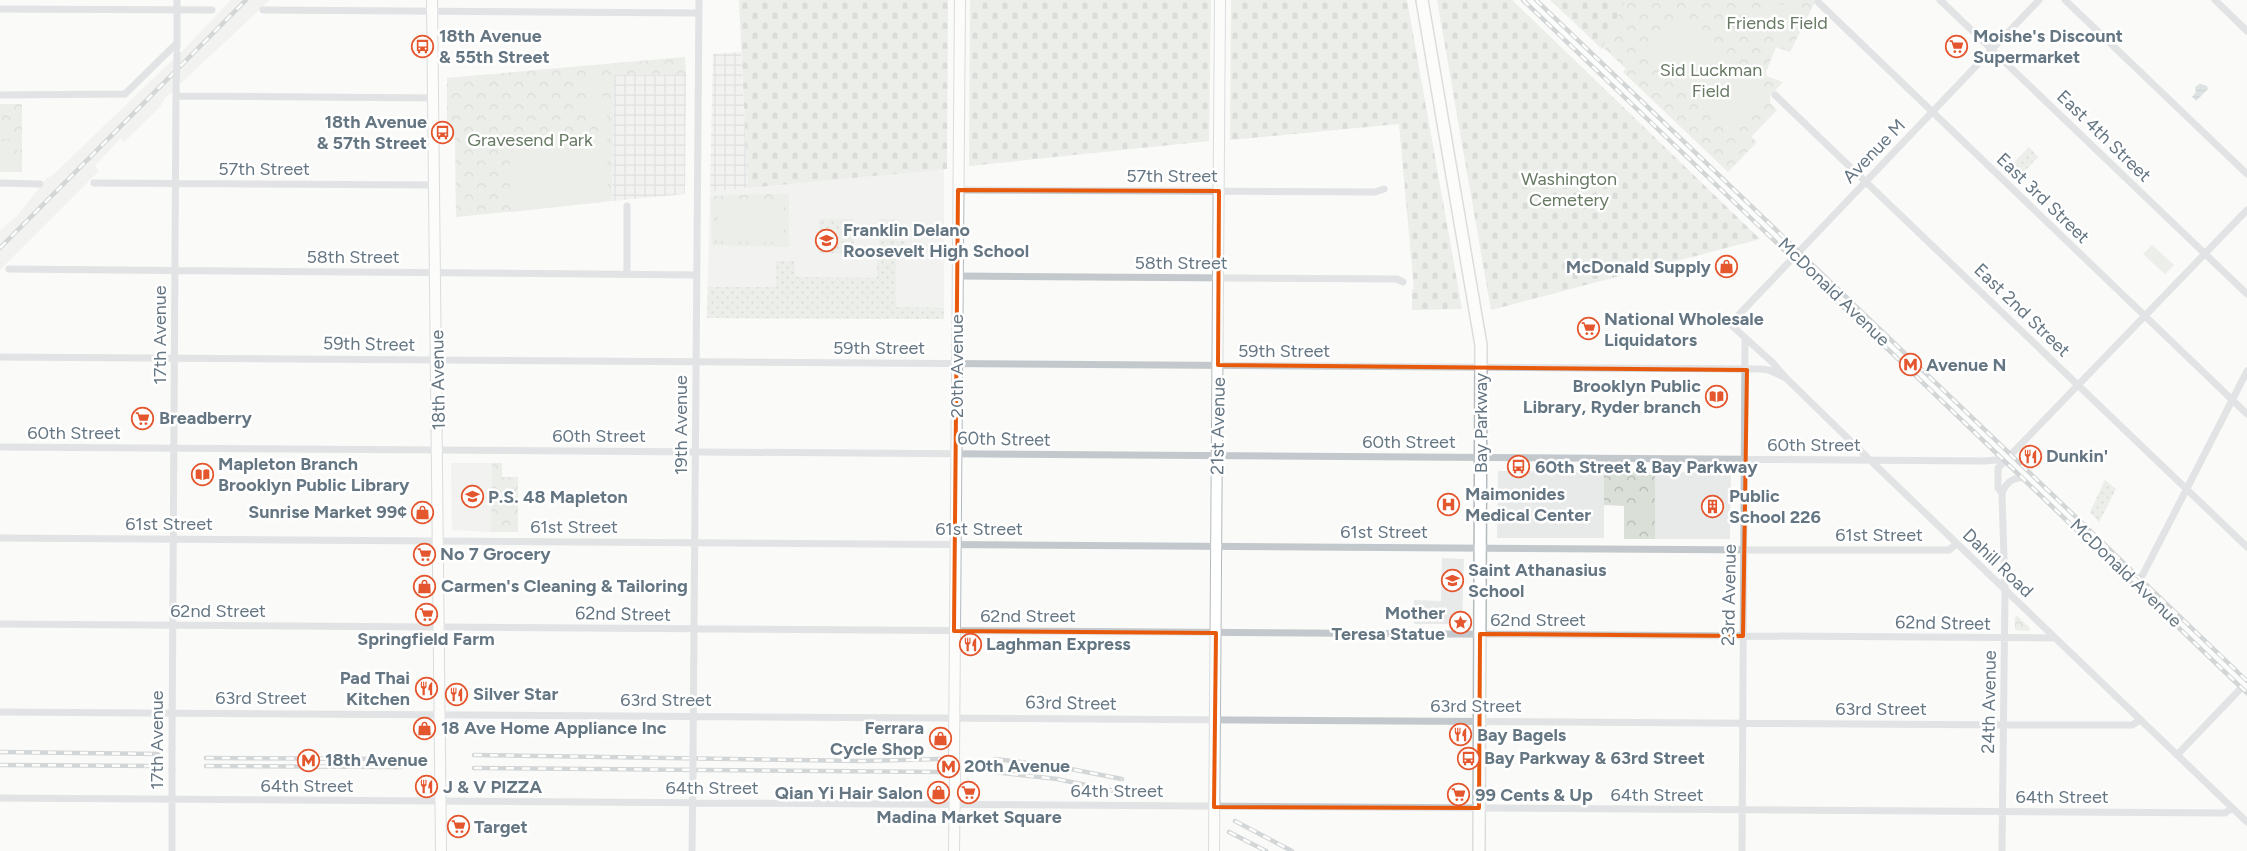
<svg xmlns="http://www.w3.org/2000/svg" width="2247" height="851" font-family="Figtree,sans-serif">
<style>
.built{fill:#e8e9e9}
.industrial{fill:url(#industrial-grid)}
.grass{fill:url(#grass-dots)}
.cemetery{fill:url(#cemetery-stones)}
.park{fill:url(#park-crowns)}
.pitch{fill:#dadfd7}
.water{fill:url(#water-rules)}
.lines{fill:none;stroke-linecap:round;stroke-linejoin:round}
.secondary-casing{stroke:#b3babf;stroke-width:12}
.primary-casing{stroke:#b5babe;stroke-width:14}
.street{stroke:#c3c8cc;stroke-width:7}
.secondary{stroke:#fff;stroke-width:10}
.primary{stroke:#fff;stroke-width:11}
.rail-casing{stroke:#a2aab0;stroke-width:4.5}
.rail{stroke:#fff;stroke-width:2.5;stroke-dasharray:8;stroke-linecap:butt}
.secondary-bridge-casing{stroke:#b3babf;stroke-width:12;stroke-linecap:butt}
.street-bridge{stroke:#c3c8cc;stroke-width:7}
.secondary-bridge{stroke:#fff;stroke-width:10}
.marked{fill:none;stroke:#e8590c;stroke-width:4;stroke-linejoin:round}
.labels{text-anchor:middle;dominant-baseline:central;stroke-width:5;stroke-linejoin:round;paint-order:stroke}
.park-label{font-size:18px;fill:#687a64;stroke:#fff}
.poi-label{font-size:18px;font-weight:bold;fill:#657683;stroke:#fff;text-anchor:start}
.street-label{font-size:18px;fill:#657683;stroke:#fff}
</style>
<defs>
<pattern id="industrial-grid" width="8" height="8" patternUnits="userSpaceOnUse" patternTransform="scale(1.25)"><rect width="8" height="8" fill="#e8e9e9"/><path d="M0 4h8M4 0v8" fill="none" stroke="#c0c1c2"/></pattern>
<pattern id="grass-dots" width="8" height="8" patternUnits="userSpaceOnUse" patternTransform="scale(1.25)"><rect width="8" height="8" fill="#dadfd7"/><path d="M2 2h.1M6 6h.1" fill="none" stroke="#b4b9b4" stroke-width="1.8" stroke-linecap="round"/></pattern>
<pattern id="cemetery-stones" width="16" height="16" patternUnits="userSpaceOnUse" patternTransform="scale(1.25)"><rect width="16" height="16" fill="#dadfd7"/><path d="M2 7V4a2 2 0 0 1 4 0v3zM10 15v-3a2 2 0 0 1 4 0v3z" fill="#b4b9b4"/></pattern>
<pattern id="park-crowns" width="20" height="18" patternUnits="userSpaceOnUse" patternTransform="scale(1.25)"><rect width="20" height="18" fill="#dadfd7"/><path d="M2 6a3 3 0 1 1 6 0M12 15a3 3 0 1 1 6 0" fill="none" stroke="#b4b9b4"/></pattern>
<pattern id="water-rules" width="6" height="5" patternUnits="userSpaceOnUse" patternTransform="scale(1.25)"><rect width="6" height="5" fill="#bbc7cb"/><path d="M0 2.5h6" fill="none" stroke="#9ca6aa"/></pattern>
</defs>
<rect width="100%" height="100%" fill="#fafaf8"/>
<path class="built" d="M231,0H270L165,98L160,107L124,142L120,139L95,166L99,171L0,270V231L17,216L47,178L53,175L187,46Z
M944,169V319L707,318L710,192Z
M451,463H492L491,532L452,530Z
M1498,471L1604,472V538H1497Z
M1655,472L1731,473L1730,539H1655Z
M1442,558L1464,559L1462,624H1414V600L1441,601Z"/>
<path class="industrial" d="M741,52L748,188L710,192L713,54Z
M686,74L685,194L612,201L614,75Z"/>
<path class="grass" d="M2029,147L2038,157L2016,181L2006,171Z
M819,219H854V254L819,253Z
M879,219H895L897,241H905V250H879Z
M877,259H896V307L944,308V319L707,318L708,287H776V261H795V277L877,278Z
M2105,480L2116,489L2099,522L2090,512Z"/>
<path class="cemetery" d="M739,0H948L947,169L748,188Z
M970,0H1211L1209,141L969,166Z
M1231,0H1407L1462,309L1412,310V289H1414L1399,124L1230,140Z
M1437,0H1512L1760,239L1491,310Z
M1550,0H1626L1602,49Z"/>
<path class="park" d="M1626,0H1816L1790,52L1776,47L1766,72L1767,76L1783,82L1770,96V103L1777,110L1751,137L1757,142L1728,172L1623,72L1626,69L1603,47Z
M685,57L686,74L614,75L612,201L456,217L455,137H447V78Z
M0,104H22V172H0Z
M771,194H789V247L712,245L711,196Z
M492,463H502V477H518V532H491Z
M1604,472H1655V539H1624V506L1604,505Z
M2017,616L2030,628L2029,631L2015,630V617Z"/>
<path class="pitch" d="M1781,4L1797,10L1783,39L1755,25C1759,12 1768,6 1781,4Z
M1679,13L1767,97L1729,135L1642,52Z
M580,77H605V91H580Z
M587,97H607V126H587Z
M607,134L608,196L602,202L511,212L509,141L514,135Z
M0,137H15L20,141V163L15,170H0V167H14L17,162V143L14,140L0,139Z
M13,141L14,165H0V142Z
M718,201L784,202V242L717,241Z
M2152,245L2174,265L2165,274L2143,254Z
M1626,503H1652L1651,516H1626Z"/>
<path class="water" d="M2200,84L2207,86L2208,89L2196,101L2192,97L2196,92L2195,87Z"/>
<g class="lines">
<defs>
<path id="secondary" d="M432,0L441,851
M1529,0L2247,688
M954,756L960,0
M954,851L955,775
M1214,851L1220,0"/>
<path id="primary" d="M1422,0L1481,345L1479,851"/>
</defs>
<use href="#secondary" class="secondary-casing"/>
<use href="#primary" class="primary-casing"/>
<path class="street" d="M1940,0L2247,294
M2039,0L1730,324L1773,363L1786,378L1870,460L2247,822
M2065,0L2247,174
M2215,0L2247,31
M1818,2L2247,414
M0,9L212,10
M263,10L699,13
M177,47V0
M0,95L125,94L177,43
M1775,95L2247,547
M176,96L434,98
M0,183L40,184
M94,183L435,185
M958,190L1375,192L1384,189
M9,269L697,275
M627,274V206
M958,276L1397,279L1403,282
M0,357L1760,369L1769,370L1786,378
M0,447L1985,461L2007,459
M2002,493L1998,488V468L2247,210
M0,538L1760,550H1949L1956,544
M2138,584L2247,371
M0,624L2055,638
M0,712L2013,725H2132L2140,720
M172,749L176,90
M693,753L699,0
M2177,755L2246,683
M0,798L2225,813L2232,808
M172,851V770
M692,851L693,772
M1742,851L1745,340
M2002,851L2005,590L2002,493C2006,481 2017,475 2028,479"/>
<use href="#secondary" class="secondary"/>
<use href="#primary" class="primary"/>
<defs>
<path id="rail" d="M1523,0L2247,693
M1536,0L2247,681
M0,248L246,0
M0,752L158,754
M474,755L861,761L941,759
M206,758L400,759
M995,759L1060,767L1122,779
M0,765L158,766
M206,766L401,767
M474,768L941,772
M994,772L1057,779L1119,792
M1235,821L1292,851
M1229,832L1266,851"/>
</defs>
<use href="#rail" class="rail-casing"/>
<use href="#rail" class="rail"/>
<defs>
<path id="secondary-bridge" d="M954,756L955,775"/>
</defs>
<use href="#secondary-bridge" class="secondary-bridge-casing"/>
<path class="street-bridge" d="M176,90L177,53
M172,770V749
M693,772V753"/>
<use href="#secondary-bridge" class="secondary-bridge"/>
</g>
<path d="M0 0H2247V851H0ZM958,190L1219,191L1218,365L1747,370L1743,636L1480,634L1479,808L1214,807L1216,633L954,631Z" fill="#fafaf8" fill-opacity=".55" fill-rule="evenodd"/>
<path class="marked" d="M958,190L1219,191L1218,365L1747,370L1743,636L1480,634L1479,808L1214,807L1216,633L954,631Z"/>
<defs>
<symbol id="bus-ring" viewBox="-11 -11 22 22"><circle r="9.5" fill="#fff" stroke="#e4572e" stroke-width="1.5"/><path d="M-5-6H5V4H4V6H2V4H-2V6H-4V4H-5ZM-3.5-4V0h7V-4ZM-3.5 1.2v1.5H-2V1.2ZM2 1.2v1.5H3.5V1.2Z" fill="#e4572e"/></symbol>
<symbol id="supermarket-ring" viewBox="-11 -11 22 22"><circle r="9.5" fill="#fff" stroke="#e4572e" stroke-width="1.5"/><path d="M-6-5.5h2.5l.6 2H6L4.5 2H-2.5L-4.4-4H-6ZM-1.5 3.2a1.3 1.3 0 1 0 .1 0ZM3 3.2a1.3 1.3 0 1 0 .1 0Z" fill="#e4572e"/></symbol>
<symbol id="school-ring" viewBox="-11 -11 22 22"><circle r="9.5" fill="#fff" stroke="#e4572e" stroke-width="1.5"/><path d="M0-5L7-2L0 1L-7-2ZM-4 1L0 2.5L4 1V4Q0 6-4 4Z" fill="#e4572e"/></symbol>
<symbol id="shop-ring" viewBox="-11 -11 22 22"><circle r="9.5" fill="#fff" stroke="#e4572e" stroke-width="1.5"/><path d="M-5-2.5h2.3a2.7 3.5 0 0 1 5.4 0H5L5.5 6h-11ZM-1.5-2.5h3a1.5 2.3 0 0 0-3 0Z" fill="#e4572e"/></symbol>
<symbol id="metro-ring" viewBox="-11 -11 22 22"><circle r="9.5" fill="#fff" stroke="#e4572e" stroke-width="1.5"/><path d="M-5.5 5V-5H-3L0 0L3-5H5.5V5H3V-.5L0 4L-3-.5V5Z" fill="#e4572e"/></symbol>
<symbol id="library-ring" viewBox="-11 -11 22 22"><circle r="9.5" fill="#fff" stroke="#e4572e" stroke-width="1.5"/><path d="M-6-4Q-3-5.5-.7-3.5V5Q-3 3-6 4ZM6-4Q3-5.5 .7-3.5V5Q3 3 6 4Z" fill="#e4572e"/></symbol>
<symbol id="restaurant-ring" viewBox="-11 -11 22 22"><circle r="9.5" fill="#fff" stroke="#e4572e" stroke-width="1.5"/><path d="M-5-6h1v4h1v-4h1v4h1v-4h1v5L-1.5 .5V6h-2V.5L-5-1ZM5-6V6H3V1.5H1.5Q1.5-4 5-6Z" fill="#e4572e"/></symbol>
<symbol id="hospital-ring" viewBox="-11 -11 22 22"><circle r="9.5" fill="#fff" stroke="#e4572e" stroke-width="1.5"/><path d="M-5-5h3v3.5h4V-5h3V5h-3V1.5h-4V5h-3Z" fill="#e4572e"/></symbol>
<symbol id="building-ring" viewBox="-11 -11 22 22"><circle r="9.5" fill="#fff" stroke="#e4572e" stroke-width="1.5"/><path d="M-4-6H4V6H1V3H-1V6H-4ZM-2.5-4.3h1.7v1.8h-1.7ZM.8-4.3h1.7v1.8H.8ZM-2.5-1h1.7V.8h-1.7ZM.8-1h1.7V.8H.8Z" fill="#e4572e"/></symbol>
<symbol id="sight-ring" viewBox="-11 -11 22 22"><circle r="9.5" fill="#fff" stroke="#e4572e" stroke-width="1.5"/><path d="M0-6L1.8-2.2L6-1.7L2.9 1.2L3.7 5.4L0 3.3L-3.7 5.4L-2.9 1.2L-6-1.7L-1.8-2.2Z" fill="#e4572e"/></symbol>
</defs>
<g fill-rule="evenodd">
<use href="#bus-ring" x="410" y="34" width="25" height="25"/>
<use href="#supermarket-ring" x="1944" y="34" width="25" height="25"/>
<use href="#bus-ring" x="430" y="120" width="25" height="25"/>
<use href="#school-ring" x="814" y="228" width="25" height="25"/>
<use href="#shop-ring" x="1714" y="254" width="25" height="25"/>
<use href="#supermarket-ring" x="1576" y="316" width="25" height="25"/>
<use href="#metro-ring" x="1898" y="352" width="25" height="25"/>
<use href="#library-ring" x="1704" y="384" width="25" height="25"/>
<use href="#supermarket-ring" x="130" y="406" width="25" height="25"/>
<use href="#restaurant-ring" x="2018" y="444" width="25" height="25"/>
<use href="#bus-ring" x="1506" y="454" width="25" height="25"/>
<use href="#library-ring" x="190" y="462" width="25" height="25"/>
<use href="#school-ring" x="460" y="484" width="25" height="25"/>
<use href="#hospital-ring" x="1436" y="492" width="25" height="25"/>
<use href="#building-ring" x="1700" y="494" width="25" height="25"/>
<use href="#shop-ring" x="410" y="500" width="25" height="25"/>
<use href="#supermarket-ring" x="412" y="542" width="25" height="25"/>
<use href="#school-ring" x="1440" y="568" width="25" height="25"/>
<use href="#shop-ring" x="412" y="574" width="25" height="25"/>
<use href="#supermarket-ring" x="414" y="602" width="25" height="25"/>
<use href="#sight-ring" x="1448" y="610" width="25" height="25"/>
<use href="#restaurant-ring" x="958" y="632" width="25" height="25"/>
<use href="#restaurant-ring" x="414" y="676" width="25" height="25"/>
<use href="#restaurant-ring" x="444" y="682" width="25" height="25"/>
<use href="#shop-ring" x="412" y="716" width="25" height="25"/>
<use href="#restaurant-ring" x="1448" y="722" width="25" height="25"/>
<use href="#shop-ring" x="928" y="726" width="25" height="25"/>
<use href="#bus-ring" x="1456" y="746" width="25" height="25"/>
<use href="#metro-ring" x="296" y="748" width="25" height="25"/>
<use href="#metro-ring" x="936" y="754" width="25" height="25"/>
<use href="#restaurant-ring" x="414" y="774" width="25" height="25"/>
<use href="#supermarket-ring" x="956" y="780" width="25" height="25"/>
<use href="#shop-ring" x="926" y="780" width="25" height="25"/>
<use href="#supermarket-ring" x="1446" y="782" width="25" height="25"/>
<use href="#supermarket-ring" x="446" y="814" width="25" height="25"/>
</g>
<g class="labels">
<g class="park-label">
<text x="1777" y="23">Friends Field</text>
<text x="1711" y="70">Sid Luckman<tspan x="1711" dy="21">Field</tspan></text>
<text x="530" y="140">Gravesend Park</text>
<text x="1569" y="179">Washington<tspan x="1569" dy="21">Cemetery</tspan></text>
</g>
<g class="poi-label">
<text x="439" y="36">18th Avenue<tspan x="439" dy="21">&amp; 55th Street</tspan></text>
<text x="1973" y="36">Moishe's Discount<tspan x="1973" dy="21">Supermarket</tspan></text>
<text x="427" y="122" text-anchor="end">18th Avenue<tspan x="427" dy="21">&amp; 57th Street</tspan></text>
<text x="843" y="230">Franklin Delano<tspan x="843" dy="21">Roosevelt High School</tspan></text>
<text x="1711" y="267" text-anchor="end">McDonald Supply</text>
<text x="1604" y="319">National Wholesale<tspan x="1604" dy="21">Liquidators</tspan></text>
<text x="1926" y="365">Avenue N</text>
<text x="1701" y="386" text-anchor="end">Brooklyn Public<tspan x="1701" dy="21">Library, Ryder branch</tspan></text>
<text x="159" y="418">Breadberry</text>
<text x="2046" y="456">Dunkin'</text>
<text x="218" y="464">Mapleton Branch<tspan x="218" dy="21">Brooklyn Public Library</tspan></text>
<text x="1535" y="467">60th Street &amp; Bay Parkway</text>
<text x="1465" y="494">Maimonides<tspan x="1465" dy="21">Medical Center</tspan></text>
<text x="1729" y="496">Public<tspan x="1729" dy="21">School 226</tspan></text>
<text x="488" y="497">P.S. 48 Mapleton</text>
<text x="407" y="512" text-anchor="end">Sunrise Market 99¢</text>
<text x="440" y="554">No 7 Grocery</text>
<text x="1468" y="570">Saint Athanasius<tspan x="1468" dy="21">School</tspan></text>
<text x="441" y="586">Carmen's Cleaning &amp; Tailoring</text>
<text x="1445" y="613" text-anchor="end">Mother<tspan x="1445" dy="21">Teresa Statue</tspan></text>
<text x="426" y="639" text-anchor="middle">Springfield Farm</text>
<text x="986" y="644">Laghman Express</text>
<text x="410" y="678" text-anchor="end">Pad Thai<tspan x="410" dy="21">Kitchen</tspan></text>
<text x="473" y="694">Silver Star</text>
<text x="441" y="728">18 Ave Home Appliance Inc</text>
<text x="924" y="728" text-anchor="end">Ferrara<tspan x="924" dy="21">Cycle Shop</tspan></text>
<text x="1477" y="735">Bay Bagels</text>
<text x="1484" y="758">Bay Parkway &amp; 63rd Street</text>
<text x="325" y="760">18th Avenue</text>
<text x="964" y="766">20th Avenue</text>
<text x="443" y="787">J &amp; V PIZZA</text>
<text x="923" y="793" text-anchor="end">Qian Yi Hair Salon</text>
<text x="1475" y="795">99 Cents &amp; Up</text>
<text x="969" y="817" text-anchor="middle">Madina Market Square</text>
<text x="474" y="827">Target</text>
</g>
<g class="street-label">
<text transform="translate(2104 136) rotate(44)">East 4th Street</text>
<text transform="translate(1874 151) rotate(-46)">Avenue M</text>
<text x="264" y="169">57th Street</text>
<text x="1172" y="176">57th Street</text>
<text transform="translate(2043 198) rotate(44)">East 3rd Street</text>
<text x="353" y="257">58th Street</text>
<text x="1181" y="263">58th Street</text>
<text transform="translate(1834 292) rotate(44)">McDonald Avenue</text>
<text transform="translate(2022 310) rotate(44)">East 2nd Street</text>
<text transform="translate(160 335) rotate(-90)">17th Avenue</text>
<text transform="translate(369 344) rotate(1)">59th Street</text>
<text x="879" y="348">59th Street</text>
<text x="1284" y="351">59th Street</text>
<text transform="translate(957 366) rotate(-90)">20th Avenue</text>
<text transform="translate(438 380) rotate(-91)">18th Avenue</text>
<text transform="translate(1481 423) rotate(-90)">Bay Parkway</text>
<text transform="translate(681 425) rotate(-90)">19th Avenue</text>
<text transform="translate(1218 426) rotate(-89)">21st Avenue</text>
<text x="74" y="433">60th Street</text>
<text x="599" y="436">60th Street</text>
<text transform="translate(1004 439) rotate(1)">60th Street</text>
<text x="1409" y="442">60th Street</text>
<text x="1814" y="445">60th Street</text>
<text x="169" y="524">61st Street</text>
<text x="574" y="527">61st Street</text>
<text x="979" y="529">61st Street</text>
<text x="1384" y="532">61st Street</text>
<text x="1879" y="535">61st Street</text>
<text transform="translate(1998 563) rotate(44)">Dahill Road</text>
<text transform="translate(2126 573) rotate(44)">McDonald Avenue</text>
<text transform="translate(1729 595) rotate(-89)">23rd Avenue</text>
<text x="218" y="611">62nd Street</text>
<text transform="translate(623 614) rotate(1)">62nd Street</text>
<text x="1028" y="616">62nd Street</text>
<text x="1538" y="620">62nd Street</text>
<text transform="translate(1943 623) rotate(1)">62nd Street</text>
<text x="261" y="698">63rd Street</text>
<text x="666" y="700">63rd Street</text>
<text transform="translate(1989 702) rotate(-89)">24th Avenue</text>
<text transform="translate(1071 703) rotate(1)">63rd Street</text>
<text x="1476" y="706">63rd Street</text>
<text x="1881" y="709">63rd Street</text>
<text transform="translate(157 740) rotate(-90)">17th Avenue</text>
<text x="307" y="786">64th Street</text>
<text x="712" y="788">64th Street</text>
<text x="1117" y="791">64th Street</text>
<text x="1657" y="795">64th Street</text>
<text x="2062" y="797">64th Street</text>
</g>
</g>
</svg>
